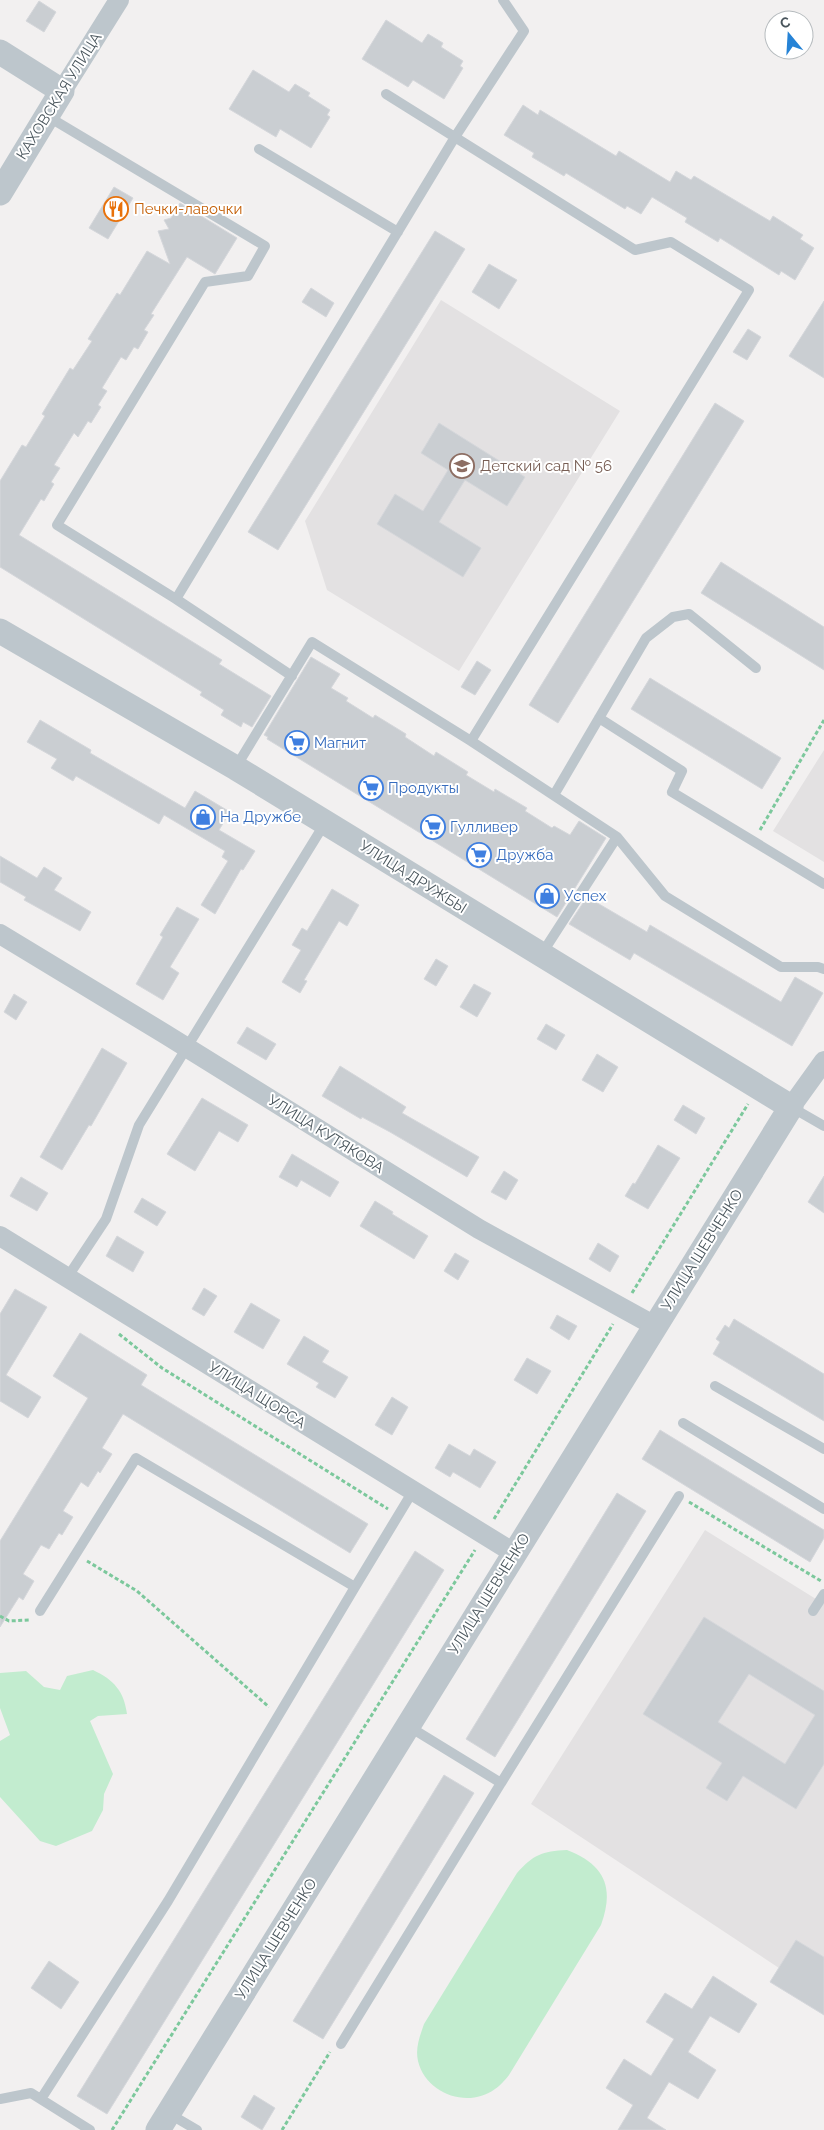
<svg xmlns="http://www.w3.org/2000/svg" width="824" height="2130" font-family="Raleway,sans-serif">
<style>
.education{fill:#e3e1e2}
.green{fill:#c2eccf}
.building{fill:#caced2;stroke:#d5d7db;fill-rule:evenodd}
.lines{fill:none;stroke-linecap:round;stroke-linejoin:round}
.path{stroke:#7cc89c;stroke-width:3;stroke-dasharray:4 2.5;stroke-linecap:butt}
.service{stroke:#bdc6cc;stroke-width:10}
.minor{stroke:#bdc6cc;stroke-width:20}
.tertiary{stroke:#bdc6cc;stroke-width:25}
.labels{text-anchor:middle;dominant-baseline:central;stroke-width:4;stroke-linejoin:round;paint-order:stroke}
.street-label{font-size:15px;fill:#49555c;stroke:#fff}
.food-label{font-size:15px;fill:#c56008;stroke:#fff;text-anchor:start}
.education-label{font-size:15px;fill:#785e54;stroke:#fff;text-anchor:start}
.shop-label{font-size:15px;fill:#366cbe;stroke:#fff;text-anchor:start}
</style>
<rect width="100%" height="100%" fill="#f2f0f0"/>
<path class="education" d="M441,300L620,411L459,671L327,590L305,521Z
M824,750V862L773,831Z
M705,1530L824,1604V1957L796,1940L779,1968L531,1804Z"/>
<path class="green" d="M93,1670C114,1680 124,1691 127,1714L98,1716L90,1721L113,1774L104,1794L103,1810L92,1831L56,1846L40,1841L0,1797V1741L10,1735L0,1708V1673L26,1671L44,1687L60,1690L67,1676Z
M567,1850C604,1864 615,1887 601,1925L509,2075C505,2080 500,2086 495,2089C468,2109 426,2094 418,2061C415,2048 420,2036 424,2024L517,1873C533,1855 542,1851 567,1850Z"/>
<path class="building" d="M39,1L56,12L44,32L26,21Z
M386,20L422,43L428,34L443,43L441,47L463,61L460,66L463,68L444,99L413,80L408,87L362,59Z
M253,70L289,92L295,84L310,93L308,96L330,110L327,115L330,117L311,148L280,129L276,137L229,109Z
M523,105L538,115L540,110L616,156L619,151L670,182L676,171L691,180L694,176L770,221L773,216L803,235L800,239L814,248L795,280L781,271L779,275L720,238L718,242L685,222L687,218L652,197L641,214L627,206L625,209L566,173L564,176L532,157L534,153L504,135Z
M114,187L133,198L108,239L89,228Z
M180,203L237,238L215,274L187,257L151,314L154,315L144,330L148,332L138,349L134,347L126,360L121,357L102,388L107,391L98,405L101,407L91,423L88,421L78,437L74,433L54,465L60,468L51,482L54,484L44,501L41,499L19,535L222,660L219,664L271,696L252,727L243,722L241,727L221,715L224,710L200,695L202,692L0,567V481L22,445L26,447L45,416L42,414L70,368L73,370L92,341L88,339L117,293L120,295L147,251L170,264L158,231L169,229L164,220L171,218Z
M435,231L465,249L278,550L248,532Z
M489,264L517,280L499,309L472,292Z
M311,288L334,303L326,317L302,302Z
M824,301V378L789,356Z
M748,329L761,337L747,360L733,352Z
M715,403L744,421L558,723L529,705Z
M439,423L525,477L507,506L465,480L439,522L481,548L463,577L377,524L395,494L423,511L448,470L421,453Z
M721,562L824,627V670L701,593Z
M311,657L340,674L331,688L348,698L346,701L373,718L375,715L406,734L405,737L434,756L436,752L468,772L466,775L494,792L495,789L527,808L525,811L552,828L554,826L570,835L579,821L606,838L557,917L267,739L268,737L264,735Z
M477,661L491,670L475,695L461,687Z
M650,678L781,758L762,789L631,709Z
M40,720L91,750L90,753L185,808L195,791L230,812L219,830L255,851L243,870L241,869L215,914L201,905L228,861L222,857L225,851L164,815L159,824L76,776L73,781L51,768L57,759L27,742Z
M0,856L37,878L44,867L62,878L54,890L91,912L80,931L24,900L26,897L0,882Z
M332,889L359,905L347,926L339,921L304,980L307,981L300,993L282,982L301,950L292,945L302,928L307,931Z
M587,897L647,932L650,925L781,1002L795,977L823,993L792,1046L634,953L630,960L569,924Z
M177,907L199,919L170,967L179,973L163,1000L136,984L163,937L160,935Z
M436,959L448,966L436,986L424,979Z
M474,984L491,993L477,1017L460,1007Z
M14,994L27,1002L16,1020L4,1012Z
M546,1024L565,1035L556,1050L537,1039Z
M247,1027L276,1044L266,1060L237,1043Z
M102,1048L127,1063L91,1126L89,1125L62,1170L40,1157Z
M597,1054L618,1067L603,1092L582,1080Z
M340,1066L406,1107L402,1113L479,1157L467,1177L390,1132L362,1117L361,1119L322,1096Z
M202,1098L248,1125L238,1142L219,1131L195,1171L167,1154Z
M683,1105L705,1118L696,1134L674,1120Z
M658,1145L680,1158L648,1209L625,1196L633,1183L635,1184Z
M292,1154L339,1182L330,1197L301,1180L297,1187L279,1177Z
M504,1171L518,1180L506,1200L491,1192Z
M824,1176V1213L808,1202Z
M21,1177L48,1193L37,1211L10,1196Z
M142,1198L166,1212L157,1226L134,1212Z
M375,1201L393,1212L392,1214L428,1236L414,1259L360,1226Z
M117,1236L144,1252L133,1272L106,1256Z
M598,1243L619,1256L610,1272L589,1259Z
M455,1253L469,1261L458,1280L444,1271Z
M204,1288L217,1296L204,1316L192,1309Z
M15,1289L47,1307L6,1375L41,1397L28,1418L0,1401V1314Z
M251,1303L280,1320L263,1349L234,1332Z
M557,1315L577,1326L569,1340L550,1328Z
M734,1319L824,1374V1421L713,1354L720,1342L716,1339L725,1325L729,1328Z
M80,1333L147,1375L141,1385L368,1524L350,1553L123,1414L102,1448L112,1454L100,1473L98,1471L88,1487L81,1482L63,1511L73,1517L62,1535L59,1533L49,1549L41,1545L23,1574L34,1581L23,1600L19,1597L0,1627V1541L88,1398L53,1376Z
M304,1336L329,1351L322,1362L348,1377L335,1398L316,1387L319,1383L287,1364Z
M527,1358L551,1371L537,1394L514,1380Z
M392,1397L408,1407L392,1435L375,1425Z
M660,1430L824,1530V1538L810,1562L642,1459Z
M449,1444L470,1456L474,1449L496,1462L480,1488L453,1472L450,1477L435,1468Z
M617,1493L646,1511L495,1757L466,1739Z
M415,1551L444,1570L107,2114L77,2096Z
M704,1617L824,1691V1764L796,1809L743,1776L727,1801L706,1788L722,1763L643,1714ZM749,1674L815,1715L785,1764L718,1722Z
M444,1775L474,1793L323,2039L293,2021Z
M796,1940L824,1957V2015L770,1982Z
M49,1961L79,1982L61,2009L31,1988Z
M713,1976L757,2004L739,2033L710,2016L688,2052L716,2070L698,2099L669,2082L647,2118L666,2130H618L633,2105L606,2088L624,2059L651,2076L674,2039L646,2022L665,1993L692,2009Z
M254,2095L275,2108L262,2130L241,2117Z"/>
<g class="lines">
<path class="path" d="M760,830L824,720
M632,1293L748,1104
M119,1334L162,1368L388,1509
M689,1502L821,1581
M494,1519L613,1324
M87,1561L137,1591L269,1707
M0,1616L9,1621L30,1620
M112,2130L475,1550
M282,2130L330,2052"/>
<path class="service" d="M386,94L635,250L671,242L749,290L471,741L617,837L665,896L781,967H818L824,969
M47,116L265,246L248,276L205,282L57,525L176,599
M259,149L398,232
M292,676L176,599L455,137L524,31L503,0
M599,718L682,771L672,792L824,884
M236,767L312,642L471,741
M554,795L646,638L673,617L689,614L756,668
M541,955L617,837
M791,1107L824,1126
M67,1278L106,1219L139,1125L325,823
M715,1386L824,1449
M683,1423L824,1509
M40,1611L136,1458L355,1587L413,1491
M813,1611L824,1594
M408,1726L501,1783L679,1496
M341,2044L501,1783
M0,2099L31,2093L90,2130
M41,2099L168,1901L355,1587
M168,2113L197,2130"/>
<path class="minor" d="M62,91L119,0
M0,934L165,1034L479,1229L655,1326
M791,1107L824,1061
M0,1236L514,1553"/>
<path class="tertiary" d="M0,52L62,91L0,193
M0,631L236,768L791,1107L158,2130"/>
</g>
<defs>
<symbol id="restaurant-ring" viewBox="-11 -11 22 22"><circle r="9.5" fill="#fff" stroke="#e8710a" stroke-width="1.5"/><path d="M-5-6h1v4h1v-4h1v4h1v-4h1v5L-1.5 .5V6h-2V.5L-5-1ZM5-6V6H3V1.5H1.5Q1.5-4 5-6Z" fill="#e8710a"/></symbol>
<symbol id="school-ring" viewBox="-11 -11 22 22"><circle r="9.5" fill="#fff" stroke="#8d6e63" stroke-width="1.5"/><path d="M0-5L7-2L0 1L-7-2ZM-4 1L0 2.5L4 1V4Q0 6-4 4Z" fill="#8d6e63"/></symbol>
<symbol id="supermarket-ring" viewBox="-11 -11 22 22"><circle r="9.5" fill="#fff" stroke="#3f7fe0" stroke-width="1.5"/><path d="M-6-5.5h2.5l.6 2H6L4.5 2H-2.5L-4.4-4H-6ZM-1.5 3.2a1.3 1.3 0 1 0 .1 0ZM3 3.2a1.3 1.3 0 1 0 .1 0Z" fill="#3f7fe0"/></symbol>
<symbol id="shop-ring" viewBox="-11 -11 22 22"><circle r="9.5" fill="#fff" stroke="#3f7fe0" stroke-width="1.5"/><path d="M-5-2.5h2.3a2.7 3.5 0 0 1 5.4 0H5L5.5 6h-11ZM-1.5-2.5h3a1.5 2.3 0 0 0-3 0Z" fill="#3f7fe0"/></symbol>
</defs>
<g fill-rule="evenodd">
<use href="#restaurant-ring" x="102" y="195" width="28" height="28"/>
<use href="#school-ring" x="448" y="452" width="28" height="28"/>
<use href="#supermarket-ring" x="283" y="729" width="28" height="28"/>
<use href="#supermarket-ring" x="357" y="774" width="28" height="28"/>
<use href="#shop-ring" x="189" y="803" width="28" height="28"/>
<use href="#supermarket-ring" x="419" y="813" width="28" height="28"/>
<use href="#supermarket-ring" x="465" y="841" width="28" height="28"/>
<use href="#shop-ring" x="533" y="882" width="28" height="28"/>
</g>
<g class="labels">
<g class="street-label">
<text transform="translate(59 96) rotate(-58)">КАХОВСКАЯ УЛИЦА</text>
<text transform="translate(413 877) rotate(32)">УЛИЦА ДРУЖБЫ</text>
<text transform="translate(326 1134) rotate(32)">УЛИЦА КУТЯКОВА</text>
<text transform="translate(702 1250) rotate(-58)">УЛИЦА ШЕВЧЕНКО</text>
<text transform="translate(257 1395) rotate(32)">УЛИЦА ЩОРСА</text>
<text transform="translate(489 1594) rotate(-58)">УЛИЦА ШЕВЧЕНКО</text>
<text transform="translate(276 1939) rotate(-58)">УЛИЦА ШЕВЧЕНКО</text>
</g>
<g class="food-label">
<text x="134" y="209">Печки-лавочки</text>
</g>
<g class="education-label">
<text x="480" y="466">Детский сад № 56</text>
</g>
<g class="shop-label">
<text x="314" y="743">Магнит</text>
<text x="388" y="788">Продукты</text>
<text x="220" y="817">На Дружбе</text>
<text x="450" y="827">Гулливер</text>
<text x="496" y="855">Дружба</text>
<text x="564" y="896">Успех</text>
</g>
</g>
<g transform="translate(789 35) rotate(342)"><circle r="24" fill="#ffffff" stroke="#b6bbbe"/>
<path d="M0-4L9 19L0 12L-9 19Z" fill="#2683d6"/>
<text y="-8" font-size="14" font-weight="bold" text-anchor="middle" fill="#49555c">С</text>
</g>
</svg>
